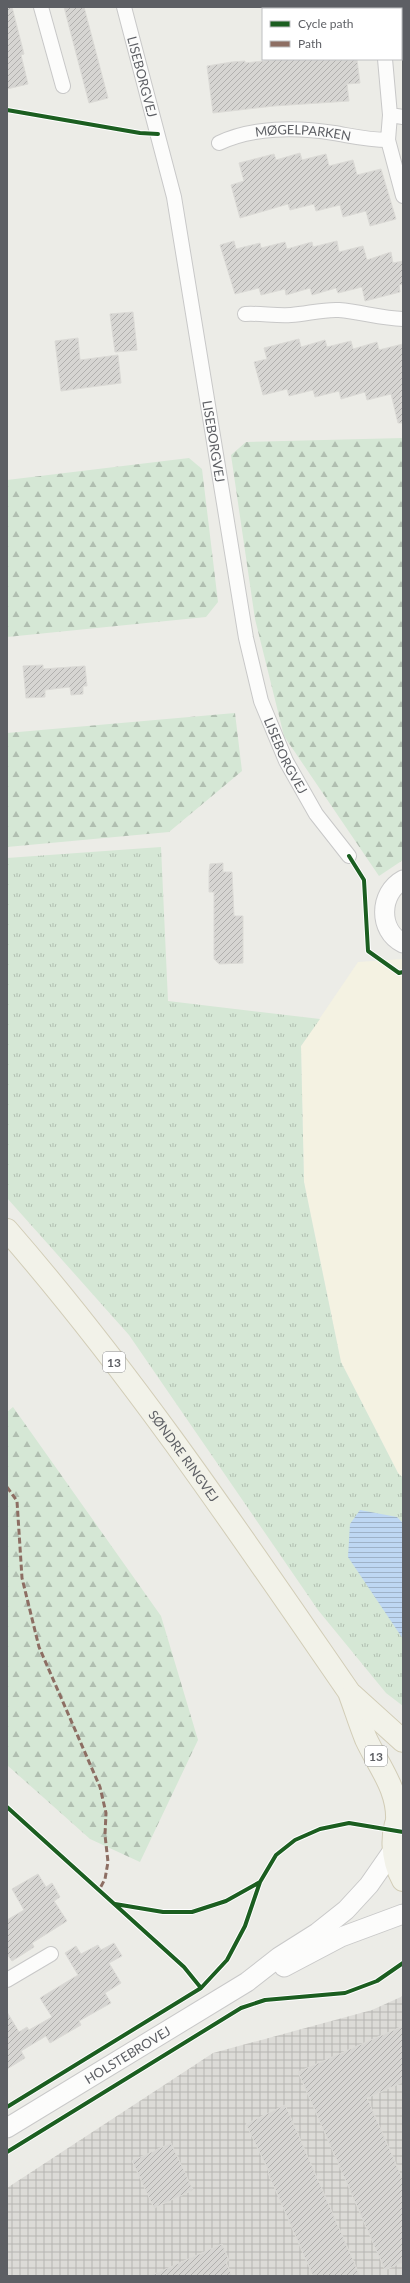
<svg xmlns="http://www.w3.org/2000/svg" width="410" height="2283" font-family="Lato,sans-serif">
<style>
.commercial{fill:#f4f2e2}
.industrial{fill:url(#industrial-grid)}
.grass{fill:url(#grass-tufts)}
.forest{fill:url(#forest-firs)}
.water{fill:url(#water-rules)}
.building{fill:url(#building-hatch);stroke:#dbdad6}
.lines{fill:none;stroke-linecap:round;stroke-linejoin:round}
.street-casing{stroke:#c8c8c8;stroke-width:16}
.secondary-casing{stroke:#c9c9c9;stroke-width:21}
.primary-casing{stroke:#d2cdb7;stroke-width:24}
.street{stroke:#fcfcfb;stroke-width:14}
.secondary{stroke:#fcfcfb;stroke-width:19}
.primary{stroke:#f2f2e9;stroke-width:22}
.quiet{stroke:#8d6e63;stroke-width:3;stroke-dasharray:6 3;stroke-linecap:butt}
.cycleway-casing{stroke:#fff;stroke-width:6}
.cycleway{stroke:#1b5e20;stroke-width:4}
.labels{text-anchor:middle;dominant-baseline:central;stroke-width:3;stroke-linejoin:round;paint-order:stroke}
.shield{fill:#fff;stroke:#8e8f92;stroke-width:1}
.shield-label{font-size:12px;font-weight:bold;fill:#5d5f64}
.street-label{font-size:13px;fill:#5d5f64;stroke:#fff}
</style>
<defs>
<pattern id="industrial-grid" width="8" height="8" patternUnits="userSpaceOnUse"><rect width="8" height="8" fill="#dcdbd7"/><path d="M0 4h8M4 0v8" fill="none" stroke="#b6b5b2"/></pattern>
<pattern id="grass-tufts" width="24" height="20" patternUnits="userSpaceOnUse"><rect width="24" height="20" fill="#d5e7d5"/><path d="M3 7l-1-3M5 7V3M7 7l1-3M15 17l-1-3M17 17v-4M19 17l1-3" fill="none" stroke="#b0beb0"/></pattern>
<pattern id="forest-firs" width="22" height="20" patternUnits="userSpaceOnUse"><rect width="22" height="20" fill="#d5e7d5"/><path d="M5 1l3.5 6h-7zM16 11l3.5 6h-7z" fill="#b0beb0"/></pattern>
<pattern id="water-rules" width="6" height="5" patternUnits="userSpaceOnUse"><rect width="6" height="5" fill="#bed7f3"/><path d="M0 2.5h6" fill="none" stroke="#9eb2c8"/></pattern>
<pattern id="building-hatch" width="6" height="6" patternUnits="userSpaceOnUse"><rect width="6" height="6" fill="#d6d5d2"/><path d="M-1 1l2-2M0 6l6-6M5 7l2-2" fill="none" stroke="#b1b0ae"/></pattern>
</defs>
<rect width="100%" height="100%" fill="#ecece7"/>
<path class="commercial" d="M403,959V1478L398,1473L341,1362L304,1182L301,1046L358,962Z"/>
<path class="industrial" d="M403,1996V2276H7V2188L213,2053L372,2010Z"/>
<path class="grass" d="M161,847L168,1001L320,1019L301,1046L304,1182L341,1362L398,1473L403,1478V1523L397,1517L403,1639V1706L386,1693L318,1610L129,1335L7,1198V858Z"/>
<path class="forest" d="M403,438V860L379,876L284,736L255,619L231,455L246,442Z
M189,458L202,469L218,602L206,617L7,637V480Z
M235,713L242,771L169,832L7,847V733Z
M13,1407L161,1616L198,1740L140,1862L90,1839L7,1765V1412Z"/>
<path class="water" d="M360,1510L397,1517L403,1523V1639L348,1557L350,1524Z"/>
<path class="building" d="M12,7L24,54L21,55L28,84L7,89V8Z
M64,7H84L108,98L89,103Z
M281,59L357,60L360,83L347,84L349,101L274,106L213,113L207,66L232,62L245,61V63Z
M300,153L302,160L326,154L329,166L353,160L357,175L381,169L396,219L370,226L366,211L343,217L340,205L316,211L314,204L290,210L288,204L240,218L231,185L244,181L239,163L274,154L276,160Z
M234,241L236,249L260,243L261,248L285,242L287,249L312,242L313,247L337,241L339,252L363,246L367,260L391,252L393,263L403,261V284L399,285L400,292L365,301L362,287L338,293L336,288L312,295L310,288L286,295L285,289L261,295L259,288L235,294L220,245Z
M133,312L137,350L115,352L110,314Z
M78,338L80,360L118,355L121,383L61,391L55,341Z
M299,339L301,347L325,340L327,347L351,341L353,349L377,342L379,350L403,344V423H398L391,394L367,400L365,392L341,399L339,391L315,397L313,390L289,396L287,389L263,395L254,362L267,359L264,348Z
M43,665V669L85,666L87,686H83V694L71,695L70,687L45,690V697L26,698L23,666Z
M223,863V872H232L234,916H243V963L219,964L214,959V892H209V872L210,864Z
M38,1874L46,1887L52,1883L60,1897L54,1901L67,1921L32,1943L34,1947L12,1961L7,1954V1920L24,1910L12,1889Z
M114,1943L122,1956L109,1963L121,1983L105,1993L111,2003L79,2021L81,2025L50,2043L46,2036L21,2051L25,2058L7,2069V2012L19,2032L27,2027L29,2030L52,2017L40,1998L78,1975L65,1953L76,1946L81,1954L98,1945L101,1950Z
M403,2026V2082L367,2098L403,2180V2262L385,2270L298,2072Z
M285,2105L290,2116L360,2276H313L268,2173L269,2172L246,2124Z
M171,2143L193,2190L154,2208L132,2161Z
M222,2244L229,2260L226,2262L232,2276H150Z"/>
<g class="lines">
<defs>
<g id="street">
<path d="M41,7L63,86"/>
<path id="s1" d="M124,7L174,197L246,638L261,701L286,761L316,814L349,856"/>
<path d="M380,7V9"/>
<path d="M385,59L390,115L403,117"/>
<path d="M388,140L403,196"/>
<path id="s2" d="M219,143C252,127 297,127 334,133C352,136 369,140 388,140L390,115"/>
<path d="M245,314C260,313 275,316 291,315C307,314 323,309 339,310C361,312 381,318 403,319"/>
<path d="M7,1980L51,1954"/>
</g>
<g id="secondary">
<path d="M403,880C379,893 378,931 403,943"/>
<path d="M284,1967L341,1937L403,1914"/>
<path id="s3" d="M7,2128L247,1982L279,1957L317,1933L346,1910L369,1885L394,1849"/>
</g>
<g id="primary">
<path id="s4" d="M7,1230C133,1375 240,1534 349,1692C355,1708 360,1724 366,1739C379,1767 399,1790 397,1822"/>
<path d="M352,1695L403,1741"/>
<path d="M402,1809C390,1831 391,1858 403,1880"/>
</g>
</defs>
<use href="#street" class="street-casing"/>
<use href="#secondary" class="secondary-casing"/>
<use href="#primary" class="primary-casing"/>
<use href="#street" class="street"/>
<use href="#secondary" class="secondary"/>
<use href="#primary" class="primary"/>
<path class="quiet" d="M7,1487L17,1501L22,1578L39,1647L100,1787L106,1813L105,1835L108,1862L105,1879L99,1890"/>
<defs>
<path id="cycleway" d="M7,110L140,133L158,134
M349,856L364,880L368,951L399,973L403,972
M7,1807L184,1967L201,1988
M115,1904L163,1912H192L226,1901L260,1882L276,1855L295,1840L320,1829L349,1823L403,1832
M7,2107L201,1988L227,1960L245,1926L260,1882
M7,2152L241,2008L265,2000L345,1993L377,1981L403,1963"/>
</defs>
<use href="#cycleway" class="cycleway-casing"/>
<use href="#cycleway" class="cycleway"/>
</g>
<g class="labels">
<g class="shield">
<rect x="103" y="1352" width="22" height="20" rx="3"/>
<rect x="365" y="1746" width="22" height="20" rx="3"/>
</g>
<g class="shield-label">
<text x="114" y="1362">13</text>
<text x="376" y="1756">13</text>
</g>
<g class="street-label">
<text stroke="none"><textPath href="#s1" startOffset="72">LISEBORGVEJ</textPath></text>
<text stroke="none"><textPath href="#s2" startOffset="86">MØGELPARKEN</textPath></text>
<text stroke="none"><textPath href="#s1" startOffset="444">LISEBORGVEJ</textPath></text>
<text stroke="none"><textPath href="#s1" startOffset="768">LISEBORGVEJ</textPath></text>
<text stroke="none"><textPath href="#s4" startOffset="287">SØNDRE RINGVEJ</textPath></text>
<text stroke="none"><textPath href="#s3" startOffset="141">HOLSTEBROVEJ</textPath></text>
</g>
</g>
<rect width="410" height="2283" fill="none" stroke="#5d5f64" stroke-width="16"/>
<rect x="262" y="8" width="140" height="52" fill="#ffffff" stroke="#bebfc1"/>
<rect x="270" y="21" width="20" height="6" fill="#1b5e20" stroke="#bebfc1"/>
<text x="298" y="28" font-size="12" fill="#5d5f64">Cycle path</text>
<rect x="270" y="41" width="20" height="6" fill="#8d6e63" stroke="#bebfc1"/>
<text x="298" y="48" font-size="12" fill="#5d5f64">Path</text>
</svg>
